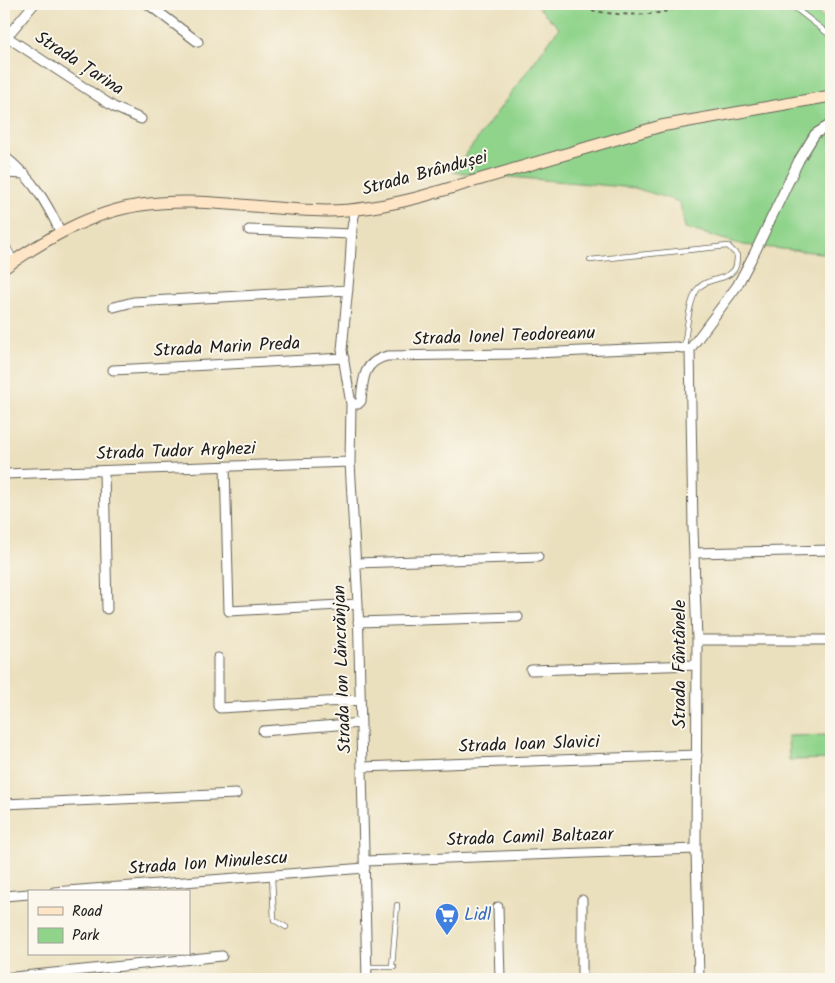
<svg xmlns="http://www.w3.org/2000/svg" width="835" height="983" font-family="Kalam,sans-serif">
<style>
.green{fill:#90d48c;stroke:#567854}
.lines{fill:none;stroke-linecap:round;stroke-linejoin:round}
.lane-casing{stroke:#646155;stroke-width:6}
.street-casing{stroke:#646155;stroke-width:11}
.secondary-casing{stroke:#646155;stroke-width:13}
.path{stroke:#646155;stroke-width:2;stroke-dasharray:4 4;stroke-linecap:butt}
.lane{stroke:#fff;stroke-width:4.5}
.street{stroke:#fff;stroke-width:9}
.secondary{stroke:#fee5c5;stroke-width:11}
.labels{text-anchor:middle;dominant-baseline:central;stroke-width:4;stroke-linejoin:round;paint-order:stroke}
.street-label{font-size:18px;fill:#1c1c1c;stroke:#fbf7ec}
.shop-label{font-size:18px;fill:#366cbe;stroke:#fbf7ec;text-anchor:start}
</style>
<rect width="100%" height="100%" fill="#fbf7ec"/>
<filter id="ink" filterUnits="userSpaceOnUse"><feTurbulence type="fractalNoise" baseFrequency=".02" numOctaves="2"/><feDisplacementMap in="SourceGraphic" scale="10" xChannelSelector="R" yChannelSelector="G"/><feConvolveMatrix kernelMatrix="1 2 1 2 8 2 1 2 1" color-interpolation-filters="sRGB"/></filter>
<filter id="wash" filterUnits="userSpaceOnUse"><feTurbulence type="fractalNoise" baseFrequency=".0096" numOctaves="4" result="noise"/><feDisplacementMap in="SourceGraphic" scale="20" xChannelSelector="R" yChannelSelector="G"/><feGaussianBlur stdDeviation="1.12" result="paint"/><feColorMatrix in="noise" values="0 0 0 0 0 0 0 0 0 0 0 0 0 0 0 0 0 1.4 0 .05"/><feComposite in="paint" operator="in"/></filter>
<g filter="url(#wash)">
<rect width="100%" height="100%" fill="#ebe0be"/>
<path class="green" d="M535,4H811L831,27V254L743,245L685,228L680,202L635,188L453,172L559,28Z
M831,735V759L789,760L788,736Z"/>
</g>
<g filter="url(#ink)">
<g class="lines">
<defs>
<path id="lane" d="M790,4L831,36
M4,239L14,259
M590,260L728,246L737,255C737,260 737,266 734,270C726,281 704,278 697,290C688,304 687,331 684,347
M272,876L274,920L286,927
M368,967H394
M392,967L397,905"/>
<path id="street" d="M148,4L198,42
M4,31L7,37L114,107L141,119
M4,40L34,4
M4,156C32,178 46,201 61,233
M4,173L25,174
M355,210L352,228L350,265L342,350L351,404L350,462L358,604L367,979
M249,230L352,234
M114,307L133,302L348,290
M690,349L693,529L697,640L696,849L699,979
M690,349L737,286L755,252L799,160L815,134L831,124
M113,370L344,358
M351,404H358L361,401C363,379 363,362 387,356L512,354L676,347L690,349
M225,466L229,611L358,604
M104,471L107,609
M4,474L350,462
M694,553L831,550
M356,563L538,557
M358,622L518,617
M697,640H831
M218,658V706L220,708L360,700
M531,670L697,665
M263,731L361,723
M362,767L697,755
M4,804L236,794
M365,861L696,849
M54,892L365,868
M4,896L29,894
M582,900V979
M498,907L500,979
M4,978L222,956"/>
<path id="secondary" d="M4,268C44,240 91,212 141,205C203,196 264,210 326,211C358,211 389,205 420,197L661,126L831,96"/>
</defs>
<use href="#lane" class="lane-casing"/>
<use href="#street" class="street-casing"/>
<use href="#secondary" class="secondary-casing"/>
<path class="path" d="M577,4C582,6 587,8 592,10C612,16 667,18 683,4"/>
<use href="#lane" class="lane"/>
<use href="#street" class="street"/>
<use href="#secondary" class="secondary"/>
</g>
</g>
<defs>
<symbol id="supermarket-pin" viewBox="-11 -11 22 30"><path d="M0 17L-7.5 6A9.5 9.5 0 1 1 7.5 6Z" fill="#3f7fe0" stroke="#fbf7ec"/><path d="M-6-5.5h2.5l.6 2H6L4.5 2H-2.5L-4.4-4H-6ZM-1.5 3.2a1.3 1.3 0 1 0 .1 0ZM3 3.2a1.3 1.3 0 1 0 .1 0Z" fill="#fff"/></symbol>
</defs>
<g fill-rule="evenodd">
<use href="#supermarket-pin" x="433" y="901" width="28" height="38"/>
</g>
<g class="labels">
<g class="street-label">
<text transform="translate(79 64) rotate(33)">Strada Țarina</text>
<text transform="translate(425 174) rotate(-15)">Strada Brândușei</text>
<text transform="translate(504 337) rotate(-2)">Strada Ionel Teodoreanu</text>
<text transform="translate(227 348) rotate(-3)">Strada Marin Preda</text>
<text transform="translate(176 452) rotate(-2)">Strada Tudor Arghezi</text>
<text transform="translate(680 664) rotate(-90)">Strada Fântânele</text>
<text transform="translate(343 669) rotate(-92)">Strada Ion Lăncrănjan</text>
<text transform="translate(529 745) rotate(-2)">Strada Ioan Slavici</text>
<text transform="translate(530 838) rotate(-2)">Strada Camil Baltazar</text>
<text transform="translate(208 864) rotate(-4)">Strada Ion Minulescu</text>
</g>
<g class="shop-label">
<text x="464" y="915">Lidl</text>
</g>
</g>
<rect width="835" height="983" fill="none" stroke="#fbf7ec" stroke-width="20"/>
<rect x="28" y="890" width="162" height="65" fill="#fbf7ec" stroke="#a29f99"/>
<rect x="38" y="907" width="25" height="8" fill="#fee5c5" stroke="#a29f99"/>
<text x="72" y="916" font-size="15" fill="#1c1c1c">Road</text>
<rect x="38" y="928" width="25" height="15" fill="#90d48c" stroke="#a29f99"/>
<text x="72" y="940" font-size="15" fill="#1c1c1c">Park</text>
</svg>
